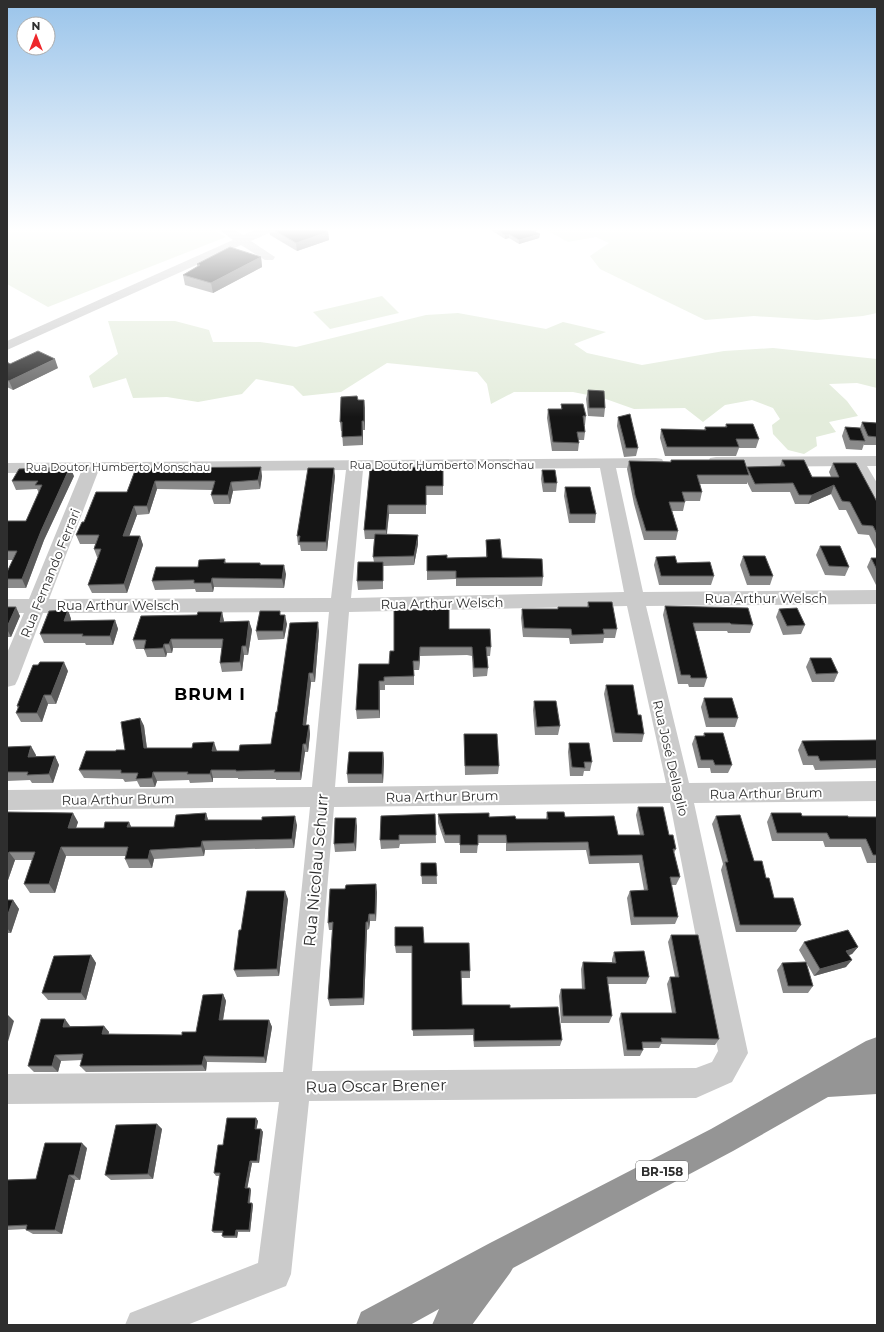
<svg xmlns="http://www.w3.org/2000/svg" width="884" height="1332" font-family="Montserrat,sans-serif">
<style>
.green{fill:#e3ecdb}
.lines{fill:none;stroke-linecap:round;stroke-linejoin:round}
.minor{fill:#cbcbcb;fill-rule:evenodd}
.highway{fill:#959595;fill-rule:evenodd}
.wall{fill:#8a8a8a}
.shaded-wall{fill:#5b5b5b}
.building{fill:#151515;stroke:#5b5b5b}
.labels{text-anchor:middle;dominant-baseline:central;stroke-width:4;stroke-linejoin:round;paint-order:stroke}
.far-street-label{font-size:11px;fill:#2e2e2e;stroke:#fff}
.shield{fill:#fff;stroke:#6d6d6d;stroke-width:1}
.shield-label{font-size:12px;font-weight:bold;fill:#2e2e2e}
.street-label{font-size:13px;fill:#2e2e2e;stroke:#fff}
.near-street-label{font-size:16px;fill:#2e2e2e;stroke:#fff}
.district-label{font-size:17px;font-weight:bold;letter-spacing:1px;fill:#000;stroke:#fff}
</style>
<rect width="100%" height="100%" fill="#fff"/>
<path class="green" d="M7,230H214L226,237L48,307L7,284Z
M546,230H877V313L863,316L817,320L754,316L705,320L600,269L590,256L609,243L596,237L568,242Z
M382,296L399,313L330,329L313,312Z
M458,313L546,329L563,322L606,332L574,344L587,353L642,365L724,351L773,348L877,359V388L857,383L829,384L847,401L858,416L829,422L836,432L816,437L817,446L804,454L788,450L773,434L772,425L780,419L773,408L752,400L725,405L703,422L685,408L634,409L603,398L573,392H514L491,404L487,384L477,372L387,363L341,392L303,396L293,386L256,379L242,394L198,402L167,397L133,398L126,378L93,388L89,376L118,354L108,321H175L209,330L213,342H260L296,347L426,315Z"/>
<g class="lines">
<path class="minor" d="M220,230H235L243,235L255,230H273L271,232L251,241L275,257L273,260H265L241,245L7,350V341L233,240Z
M877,456V466H867L877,483V503L871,502L851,466L716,467L710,466L708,462L710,458L716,457Z
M656,458L662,459L664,463L662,467L656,468H616L643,592L877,590V604L646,606L689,783L877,781V801L694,803L748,1053L732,1082L696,1098L309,1101L291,1274L286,1286L187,1325H125L130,1313L258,1263L279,1102L7,1104V1074L283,1072L310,807L7,810V790L312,787L329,612L43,613L18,679L15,685L7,687V653L24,613H7V599H29L81,472L7,473V463ZM600,468L624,592L351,598L363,470ZM346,470L331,598L49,599L98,472ZM627,606L666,783L335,787L349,612ZM670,803L718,1051L712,1062L696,1068L312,1071L334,807Z"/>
<path class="highway" d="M877,1037V1094L828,1097L733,1151L513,1268L510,1273L472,1325H432L439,1309L410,1325H356L361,1312L490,1243L711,1129L866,1041Z"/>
</g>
<path class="wall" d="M269,230H324L328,232L329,240L297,251L270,235Z
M491,230H538L534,232L540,234L539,238L519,244L509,238L505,239Z
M261,257L262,267L213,293L185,285L183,275L197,267V264Z
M7,362L10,364L58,368L13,390L7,387Z
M588,390L605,408L604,417L588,416L586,399Z
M358,400L365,408V430H363V445L343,446L342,431H341L340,422Z
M561,404L586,416L585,425H584L585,432L584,440H578L579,443L578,451H552L547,418L548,409H561Z
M618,417L638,448L636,456L624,457L617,426Z
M862,422L877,423V445H864V444L862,450L846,449L842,436L845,427L860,428Z
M726,424L759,439L756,448H739L736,456H665L660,438L661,429L704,430L705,427H725Z
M671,460L747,468V467L780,466L782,460L812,477H831L829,472L833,463L877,502V551L869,535L858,534L846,510H839L831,494L808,504H795L790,492H752L747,482V484H700L702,492L700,501H685V502L683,511H672L678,531L676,540H644L634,504L627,469L629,461L671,462Z
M136,468L262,476L260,489L233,491L230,504H214L211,495L213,490L157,489L149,514L137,515L129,536H140L143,545L127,593H92L88,585L98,557H97L94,549L95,544H80L76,535L84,522L127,492Z
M443,468V495H426V514H389L387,534L418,544L414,565L383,566V589L358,590L357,581L374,562L373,557L374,539H365L364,530L370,469Z
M542,470L557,483L556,492H543L541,479Z
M74,476L44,540L26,588H8L7,586V572L13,560H7V521H26L39,493L37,489L16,490L12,481Z
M335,476L327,551H301L300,545H298L297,536Z
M565,487L596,514L595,523H569L564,496Z
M486,540L502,558L543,577L542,586H456V579L427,580V556L447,558L486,557Z
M820,546L849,567L845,576L825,575L816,555Z
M743,556L773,576L770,585H747L740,565Z
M656,557L677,563L714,576L711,585H659L654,565Z
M871,558H877V587L867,567Z
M225,559L226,563H260L261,565L286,574L284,588L214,587L213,592H196L195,589L155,590L152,581Z
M588,602L617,629L615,638H604L603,643L570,644L569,638L523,637L521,618L522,609H558V607H587Z
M665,606L753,625L750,633H728L727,631H695L707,678L704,687H689L688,684H678L663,615Z
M7,607L20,616L11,637H8L7,639Z
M779,609L805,625L801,634L783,635L776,617Z
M68,610L71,619V621L115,620L118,629L113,645H86L85,643H44L40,634Z
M222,612L224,622L249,621L252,630L248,655H244L242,671L222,672L220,663L222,648H173L172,653H167L166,657H147L144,649H136L133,640L197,615Z
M281,615L287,624L284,639L258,640L256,631Z
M449,629L491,647L490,656H487L488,668L487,676L473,677L472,656L467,655L420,656L419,670H414V685H385V690H380V718L357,719L356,710L389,664L394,651Z
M319,631L315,682H311L306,725H309L310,734L308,752H305L301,780H276V779H238V778H213V782L190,783L189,780L157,781L155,787H140L137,781L125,782L123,779L84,778L79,770L116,751L125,750L140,718L144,726L147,748L216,751H239L271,744L277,712Z
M810,658L838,673L834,682H812L806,667Z
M68,671L56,704H48L42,722H21L16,713L18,709L17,706Z
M606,685L638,715L644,734L642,742H613L604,694Z
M704,698L738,718L735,727H706L701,707Z
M534,701L560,726L558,735H535L533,710Z
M704,733L732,765L728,773H711L710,768H698L692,744L695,736H703Z
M464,734L499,766L498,774L465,775Z
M877,740V768L815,770L813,765H803L798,750L802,741Z
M569,743L592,762L590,771H584L583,776H570L568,752Z
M7,747L36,755V756H55L59,765L53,783H32L30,780L7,781Z
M383,752L384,761L383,783H348L347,774Z
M638,807L669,835L676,849L674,853L680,877L676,885H671L678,917L675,924L631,925L627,898L630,891L644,890L639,863L589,864L586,850L506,851V843H478L477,853H460V843H445L438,823V814L489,817L516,819H546L547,812L565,817L618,835H640L636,815Z
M7,812L78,822L76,828H104L129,822L131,827H174L206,813L208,820L297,825L294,848L205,850L204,856L154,859L152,868H129L125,859L126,856H66L55,893H30L24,884L32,860H15L7,883Z
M771,813L802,816L877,817V863H867L861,847H825L823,841H772L767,822Z
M435,814L436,843L400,844L399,848L381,849L380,840Z
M716,816L766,878L774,898L801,925L796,932H736L721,870L723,864L712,824Z
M357,826L356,851L335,852L334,844Z
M421,863H436L437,884H422Z
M377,892L376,921H370L369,929L367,930L364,1005L330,1006L328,999L332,930H329L328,923Z
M288,899L279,976L237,977L234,970L241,930Z
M7,900H13L19,909L11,933H7Z
M671,935L719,1039L715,1045L661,1044L659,1048H643V1050L640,1056H624L619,1019L621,1013H672L667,984L670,977H675L668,942Z
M804,942L858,947L852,954L849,955L846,967L814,976L799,950Z
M424,943L470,971V978H461L462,1005L510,1008L562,1040L560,1046L474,1047L473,1035L413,1036L412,953H396L395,946Z
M614,952L649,977L646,984H608L612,1016L609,1023H561L559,996L561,989H582L581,969L583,962H612V959Z
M91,955L96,963L86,1000H48L42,993Z
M782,963L813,986L808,993H783L777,970Z
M223,994L226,1001L223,1020H269L272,1027L266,1063L207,1062L206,1071L86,1072L80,1066L82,1060L61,1061L58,1072H34L28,1066L70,1026H104L109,1032L108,1035H182L196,1032Z
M256,1118L258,1121L256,1129H261L263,1132L259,1163H252L247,1188L251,1190L250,1203H252L253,1205L250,1232H238L237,1238H224L222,1236V1233H214L212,1231L219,1176H216L214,1173L223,1145Z
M157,1124L162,1129L153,1179L111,1180L105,1175Z
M87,1148L80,1180H75L62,1234H33L26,1230V1229L7,1230V1180L36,1179Z"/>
<path class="shaded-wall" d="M328,232L329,240L297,251L296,243Z
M509,234V238L505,239V235Z
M540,234L539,238L519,244V240Z
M261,257L262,267L213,293L211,283Z
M55,359L58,368L13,390L9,381Z
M364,400L365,408V430L364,421Z
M362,421L363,430V445L362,436Z
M70,467L74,476L44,540L26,588L22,579L41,531Z
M261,467L262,476L260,489L258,480Z
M334,468L335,476L327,551L326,542Z
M155,481L157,489L149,514L147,506Z
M231,482L233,491L230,504L228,495Z
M834,485L831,494L808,504L812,495Z
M388,505L389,514L386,539V530Z
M134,506L137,515L126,545L123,536Z
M418,535V544L414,565V556Z
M140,536L143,545L127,593L124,584Z
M284,565L286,574L284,588L282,579Z
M212,578L214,587L213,592L211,583Z
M16,607L20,616L11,637L7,629V627Z
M68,610L71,619L68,630L64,621Z
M222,612L224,621L222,631L220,622Z
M285,615L287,624L284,639L283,631Z
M115,620L118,629L113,645L110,636Z
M249,621L252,630L248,655L246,646Z
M318,622L319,631L315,682L313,673Z
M171,639L173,648L172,653L169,644Z
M164,644L167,653L166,657L163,648Z
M242,646L244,655L242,671L240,662Z
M420,647V656L419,670V661Z
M64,662L68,671L56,704L51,695Z
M309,673L311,682L305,734L303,725Z
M379,681L380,690V718L379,710Z
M44,695L48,704L42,722L37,713Z
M140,718L144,726L148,757L144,748Z
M309,725L310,734L308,752L306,744Z
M214,742L217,751H212Z
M303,744L305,752L301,780L300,772Z
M31,746L36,755L32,765L28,757Z
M383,752L384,761L383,783L382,774Z
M55,756L59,765L53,783L49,774Z
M211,770L213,778V782L210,774Z
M153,772L157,781L155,787L152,778Z
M73,813L78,822L73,837L68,828Z
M206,813L209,823L205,820Z
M295,816L297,825L294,848L292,839Z
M356,818L357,826L356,851L354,843Z
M129,822L133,831L127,827Z
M202,841L205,850L204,856L201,847Z
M61,847L66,856L55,893L49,884Z
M150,850L154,859L152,868L148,859Z
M9,852L15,860L7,883V857Z
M376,884L377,892L376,921L375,914Z
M285,891L288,899L279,976L277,969Z
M13,900L19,909L11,933L7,928V917Z
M369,914L370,921L369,929L368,922Z
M366,922L367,930L364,1005L363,998Z
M858,947L852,954L840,958L846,951Z
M91,955L96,963L86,1000L81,993Z
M852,960L846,967L814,976L820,969Z
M223,994L226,1001L222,1026L219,1020Z
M8,1015L14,1021L7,1045V1017Z
M65,1019L70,1026L68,1033L63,1027Z
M269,1020L272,1027L266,1063L264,1057Z
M104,1026L109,1032L107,1041L102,1034Z
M55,1055L61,1061L58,1072L52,1066Z
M204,1056L207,1062L206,1071L202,1065Z
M256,1118L258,1121L256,1132L255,1129Z
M157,1124L162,1129L153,1179L148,1174Z
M261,1129L263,1132L259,1163L257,1161Z
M82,1143L87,1148L80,1180L74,1175Z
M250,1161L252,1163L247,1190L245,1188Z
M69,1175L75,1180L62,1234L55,1230Z
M250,1188L251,1190L249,1205L248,1203Z
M252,1203L253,1205L250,1232L249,1230Z
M236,1230L238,1232L237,1238L235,1236Z"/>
<path class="building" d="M274,230H324L328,232L296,243Z
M497,230H532L540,234L519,240L509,234L505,235Z
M230,247L261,257L211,283L183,275L200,265L197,264Z
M38,351L55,359L9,381L7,380V362L10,364Z
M588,390L604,391L605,408H589Z
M357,396L358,400H364V421H362V436L342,437V422H340L341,397Z
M561,404H583L586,416H583L585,432H577L579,443L553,442L548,409H562Z
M630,414L638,448H626L618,417Z
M862,422L877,423V437L868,436Z
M726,424H753L759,439H736L739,447H667L661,429L706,430L705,427H727Z
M845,427L860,428L865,441L850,440Z
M671,460H744L749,475H697L702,492H682L685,502H669L678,531H646L635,495L629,461L671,462Z
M782,460H804L812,477H839L833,463H856L877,502V534L873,526L862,525L850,502L842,501L834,485L812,495H799L793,483L755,484L747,467L785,466Z
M70,467L41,531L22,579H7V572L17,551H7V521H26L42,485H35L38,481H12L19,469Z
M261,467L258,480L231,482L228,495H211L215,481H155L147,506H134L123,536H140L124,584L88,585L101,549H94L99,535H76L82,522H84L96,492H127L136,468Z
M425,467V469L443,468V486H426V505H388L386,530H364L370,469Z
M308,468H334L326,542H299L300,536H297Z
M542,470H555L557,483H544Z
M565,487H590L596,514H570Z
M375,534L418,535L414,556L373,557Z
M500,539L502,558L542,559L543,577L456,578V571H427V556L447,555V558L487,557L486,540Z
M820,546H840L849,567L829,566Z
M675,556L677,563L710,562L714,576H661L656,557Z
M743,556H765L773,576H750Z
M871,558H877V570Z
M225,559L224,563H260V565H284L282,579L212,578L211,583H194V580L152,581L156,567H198L199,560Z
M358,562H383V581H357Z
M588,602H612L617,629H603L604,634L572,635L571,629L524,628L522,609H558V607H589Z
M665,606L748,608L753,625L731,624L730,623H693L707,678H691L690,675H681Z
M7,607H16L7,627Z
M797,608L805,625L787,626L779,609Z
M449,609V629H490L491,647H486L488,668H474L472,647H420L419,661H413L414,676L384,677V681H379V710H356L359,664H389L390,651H394V610Z
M68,610L64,621L115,620L110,636H82L83,634H40L49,611Z
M260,611H280V615H285L283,631H256Z
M198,612H222L220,622L249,621L246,646H242L240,662L220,663L223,639H171L169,644H164L163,648L144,649L146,640H133L141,616L197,615Z
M318,622L313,673H309L303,725H309L306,744H303L300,772H274L275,770L236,771V770H211L210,774H187L188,772H153L152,778L136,779L138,773H121V770H79L86,751H116V750H125L121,722L140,718L144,748H192L193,743L214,742L212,751H239L240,745L271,744L276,712H277L290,623Z
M810,658H831L838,673L816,674Z
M40,662H64L51,695H44L37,713H16L19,706H17L33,665H38Z
M606,685H633L638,715H641L644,734L615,733Z
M704,698H732L738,718H709Z
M534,701H556L560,726L537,727Z
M704,733H723L732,765H715L713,760H701L695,736H705Z
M464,734H497L499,766H465Z
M877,740V760L820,761L818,756H808L802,741Z
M569,743H589L592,762H584L585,768L572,767Z
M31,746L28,757L55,756L49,774L27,775L28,772H7V747Z
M349,752H383L382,774H347Z
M638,807H663L669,835H673L676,849H673L680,877H670L678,917H634L630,891L648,890L642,855L590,856L588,842L507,843L506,835H478V845H460V835H445L438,814L489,813V817L515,816L516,819H548L547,812H564L565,817L614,816L618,835H644Z
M7,812L73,813L68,828H104L105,822H129L127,827H174L176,815L206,813L205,820H262V817L295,816L292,839L202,841L201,847L150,850L148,859H125L128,847H61L49,884H24L35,852H9L7,857Z
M771,813H801L802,816H848V817H877V855H873L866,839H830L827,833H777Z
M435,814L436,835H399V840H380L381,816Z
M740,815L754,861H762L766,878H769L774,898H793L801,925H740L725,862H728L716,816Z
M335,818H356L354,843L334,844Z
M421,863H436L437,876H421Z
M376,884L375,914H369L368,922H366L363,998L328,999L333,922L328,923L330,889H345L346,885Z
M247,891H285L277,969L234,970L239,930H241Z
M7,900H13L7,917Z
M395,927H423L424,943H469L470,971H461L462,1005H510V1008L558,1007L562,1040L474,1041V1029L412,1030V946H395Z
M848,930L858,947L846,951L852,960L820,969L804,942Z
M671,935H698L719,1039L661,1038L662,1042H642L643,1050H627L621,1013H676L670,977H679Z
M644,951L649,977H607L612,1016H563L561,989H585L583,962L616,963L614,952Z
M91,955L81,993H42L54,956Z
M806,962L813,986H788L782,963Z
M223,994L219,1020H269L264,1057L204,1056L202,1065L80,1066L83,1054L55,1055L52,1066H28L41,1019H65L63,1027L104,1026L102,1034L182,1035V1032H196L203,995Z
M227,1118H256L255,1129H261L257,1161H250L245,1188H250L248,1203H252L249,1230H236L235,1236H222L223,1231H212L220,1173H214L218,1145H223Z
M157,1124L148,1174L105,1175L116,1125Z
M45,1143H82L74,1175H69L55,1230H26L27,1225L7,1226V1180L36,1179Z"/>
<linearGradient id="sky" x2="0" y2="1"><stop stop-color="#9ac4ea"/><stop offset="0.55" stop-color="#fff"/><stop offset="1" stop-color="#fff" stop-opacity="0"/></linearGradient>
<rect width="884" height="417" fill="url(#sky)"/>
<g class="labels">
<g class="far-street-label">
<text x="442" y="465">Rua Doutor Humberto Monschau</text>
<text x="118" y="467">Rua Doutor Humberto Monschau</text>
</g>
<rect class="shield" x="636" y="1161" width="52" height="20" rx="3"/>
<g class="shield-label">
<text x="662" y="1171">BR-158</text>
</g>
<g class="street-label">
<text transform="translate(50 573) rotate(-68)">Rua Fernando Ferrari</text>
<text x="766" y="598">Rua Arthur Welsch</text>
<text transform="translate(442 603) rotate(-1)">Rua Arthur Welsch</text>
<text x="118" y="605">Rua Arthur Welsch</text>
<text transform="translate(671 758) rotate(77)">Rua José Dellaglio</text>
<text transform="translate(766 793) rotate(-1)">Rua Arthur Brum</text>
<text transform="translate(442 796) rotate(-1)">Rua Arthur Brum</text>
<text transform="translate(118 799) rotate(-1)">Rua Arthur Brum</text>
</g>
<g class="near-street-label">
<text transform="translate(316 870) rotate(-85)">Rua Nicolau Schurr</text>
<text transform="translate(376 1086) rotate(-1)">Rua Oscar Brener</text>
</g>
<g class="district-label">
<text x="210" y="694">BRUM I</text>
</g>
</g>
<rect width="884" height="1332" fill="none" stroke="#2e2e2e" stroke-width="16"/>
<g transform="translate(36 36)"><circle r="19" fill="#ffffff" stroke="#ababab"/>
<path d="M0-3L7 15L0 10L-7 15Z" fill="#ee272b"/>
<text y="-6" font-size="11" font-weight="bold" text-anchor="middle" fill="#2e2e2e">N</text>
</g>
</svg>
